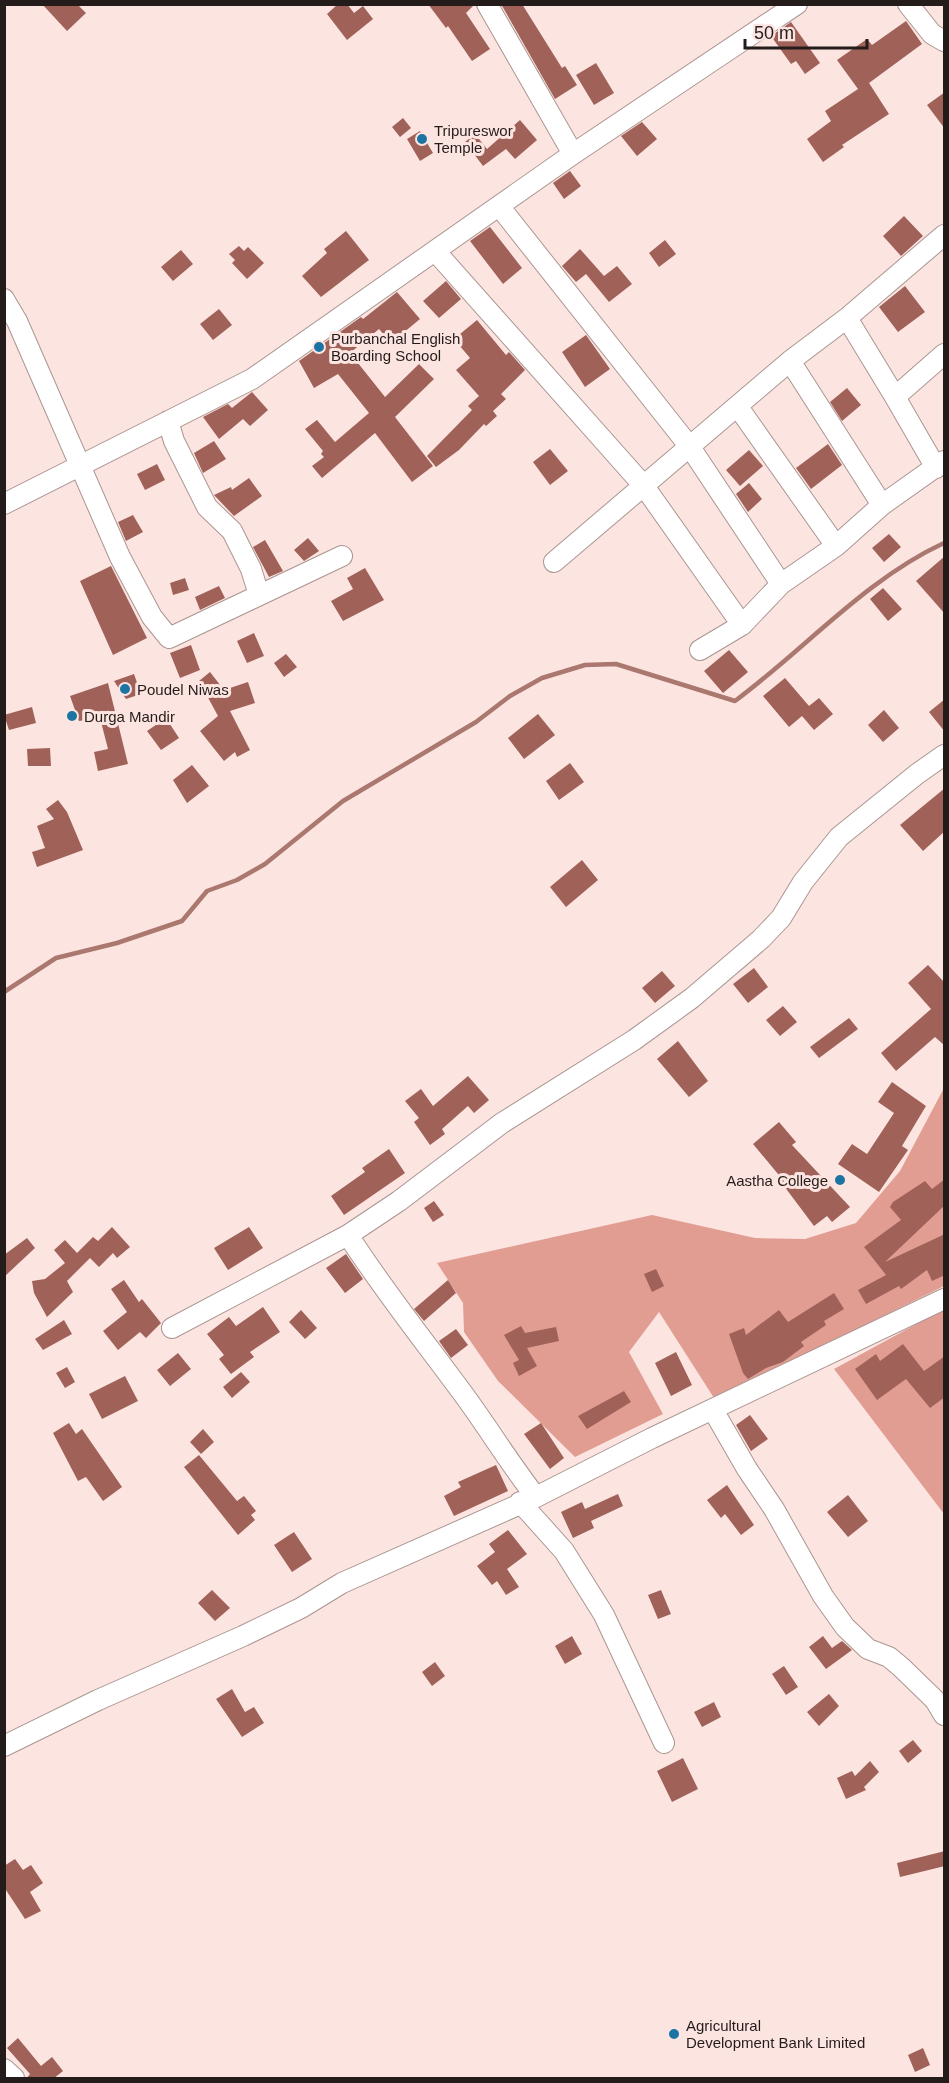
<svg xmlns="http://www.w3.org/2000/svg" width="949" height="2083" font-family="Arial,sans-serif">
<style>
.forest{fill:#e29d93}
.lines{fill:none;stroke-linecap:round;stroke-linejoin:round}
.stream{stroke:#ab7870;stroke-width:4.5}
.building{fill:#a06158}
.minor-casing{stroke:#aa9591;stroke-width:22}
.minor{stroke:#fff;stroke-width:20}
.poi-dot{fill:#1c74a3;stroke:#fce5e1;stroke-width:2}
.labels{text-anchor:middle;dominant-baseline:central;stroke-width:6;stroke-linejoin:round;paint-order:stroke}
.poi-label{font-size:15px;fill:#241c1a;stroke:#fce5e1;text-anchor:start}
</style>
<rect width="100%" height="100%" fill="#fce5e1"/>
<path class="forest" d="M944,1088V1286L857,1329L781,1373L714,1398L659,1312L629,1352L663,1414L575,1457L498,1381L464,1332L463,1303L437,1263L652,1215L755,1238L805,1239L856,1223L900,1171Z
M944,1309V1514L834,1369Z"/>
<g class="lines">
<path class="stream" d="M4,992L56,958L117,943L182,921L207,891L237,880L265,864L343,801L476,722L510,696L542,678L585,665L616,664L735,701C805,649 866,579 944,543"/>
</g>
<path class="building" d="M42,4H77L86,13L67,31Z
M338,4H347L354,13L363,6L373,19L347,40L327,14Z
M428,4H475L466,13L490,49L472,61L448,26L446,28Z
M501,4H522L562,68L565,66L577,85L555,99Z
M906,21L922,44L869,83L889,114L842,145L844,147L823,162L807,139L831,121L825,111L858,89L837,60L867,39L872,45Z
M791,22L820,63L805,74L796,61L791,64L771,36Z
M596,63L614,93L594,105L576,75Z
M945,92V129L927,105Z
M403,118L411,128L400,137L392,127Z
M520,120L537,140L515,159L506,149L483,166L465,142L475,134L487,149Z
M642,122L657,139L637,156L621,136Z
M420,131L433,153L420,161L407,139Z
M570,171L581,186L564,199L553,183Z
M904,216L923,236L901,256L883,236Z
M490,227L522,268L503,284L470,241Z
M346,231L369,260L321,297L302,276L327,253L324,249Z
M665,240L676,254L659,267L649,253Z
M239,246L244,251L248,247L264,263L247,279L232,263L235,260L229,254Z
M580,249L604,276L617,266L632,284L609,302L586,274L576,282L562,266Z
M181,250L193,264L173,281L161,267Z
M446,281L461,299L439,318L423,301Z
M905,286L925,312L898,332L879,307Z
M397,292L420,319L391,343L379,329L350,353L385,397L419,364L434,379L395,417L433,466L412,482L375,433L322,478L312,466L324,457L321,454L323,451L305,429L317,420L335,442L369,413L338,374L314,388L299,361L361,317L363,319Z
M219,309L232,325L213,340L200,324Z
M477,320L506,355L509,352L525,370L501,394L506,399L493,411L497,416L486,426L484,424L459,450L436,467L427,456L472,410L468,406L479,396L456,370L470,358L454,339Z
M586,335L610,369L585,387L562,352Z
M847,388L861,405L842,421L830,402Z
M252,392L268,410L250,426L243,419L219,439L203,417L228,404L232,408Z
M214,441L226,459L203,473L194,453Z
M828,444L842,465L811,489L796,468Z
M550,449L568,471L550,485L533,462Z
M749,450L763,466L740,486L726,470Z
M157,464L165,480L145,490L137,474Z
M249,478L262,496L234,516L214,495L231,487L232,490Z
M749,483L762,499L748,512L736,494Z
M133,515L143,532L126,541L118,522Z
M889,534L901,547L884,562L872,548Z
M308,538L319,551L304,561L294,550Z
M265,540L283,571L269,577L253,547Z
M945,556V614L916,581Z
M111,566L147,638L113,655L80,581Z
M365,568L384,600L343,621L331,601L353,589L347,578Z
M185,578L189,590L173,595L170,583Z
M219,586L225,598L200,610L195,597Z
M883,588L902,609L888,621L870,599Z
M254,633L264,656L247,663L237,641Z
M191,645L200,670L180,678L170,653Z
M729,650L748,672L723,693L704,671Z
M286,654L297,667L284,677L274,663Z
M210,672L224,690L248,682L255,703L230,711L250,750L237,757L235,752L224,761L200,731L218,716L199,681Z
M134,674L141,694L126,699L114,681Z
M785,678L809,706L819,698L833,714L814,730L802,716L789,727L763,696Z
M108,683L128,764L98,771L94,752L108,749L100,718L79,721L70,696Z
M945,699V732L929,712Z
M32,707L36,723L9,730L4,715Z
M884,710L899,728L883,742L868,725Z
M538,714L555,735L524,759L508,738Z
M166,718L179,738L161,750L147,731Z
M50,748L51,766H28L27,749Z
M570,763L584,782L559,800L546,781Z
M192,765L209,786L187,803L173,780Z
M945,788V831L923,851L900,825Z
M58,800L67,812L83,850L37,867L32,852L45,848L37,826L54,819L46,809Z
M582,860L598,880L566,907L550,887Z
M928,965L945,983V1046L935,1037L896,1071L881,1053L931,1009L908,983Z
M754,968L768,987L748,1003L733,984Z
M662,971L675,986L655,1003L642,988Z
M783,1006L797,1022L780,1036L766,1020Z
M849,1018L858,1029L819,1058L810,1047Z
M678,1041L708,1081L689,1097L657,1059Z
M468,1076L489,1100L474,1113L468,1106L442,1129L445,1134L430,1145L414,1122L419,1118L405,1101L421,1089L433,1106Z
M892,1082L926,1106L902,1146L908,1150L879,1192L838,1164L852,1144L867,1154L894,1113L878,1102Z
M779,1122L796,1142L792,1145L850,1207L832,1222L827,1216L814,1226L781,1182L783,1180L753,1144Z
M389,1149L405,1173L344,1215L331,1196L365,1172L362,1168Z
M945,1179V1205L885,1262L945,1234V1275L932,1281L927,1270L901,1289L899,1286L866,1304L858,1290L886,1275L864,1247L901,1220L890,1207L893,1202L925,1181L932,1189Z
M434,1201L444,1215L433,1222L424,1208Z
M112,1227L130,1247L117,1258L113,1253L99,1267L90,1258L67,1281L73,1292L47,1317L34,1293L32,1281L45,1279L65,1263L54,1250L65,1240L77,1253L93,1237L98,1241Z
M249,1227L263,1248L228,1270L214,1248Z
M27,1238L35,1248L4,1277V1255Z
M346,1254L363,1279L345,1293L326,1268Z
M656,1269L664,1286L652,1292L644,1274Z
M124,1280L139,1302L142,1299L161,1323L146,1338L140,1332L118,1350L103,1331L127,1312L111,1289Z
M448,1280L456,1293L424,1321L414,1309Z
M834,1293L844,1309L824,1321L826,1325L801,1342L804,1346L783,1362L766,1368L748,1379L743,1373L729,1334L744,1328L746,1335L779,1310L788,1322Z
M263,1307L280,1332L250,1352L254,1357L231,1374L219,1359L224,1355L207,1334L229,1317L236,1326Z
M301,1310L317,1328L305,1339L289,1322Z
M64,1320L72,1334L43,1350L35,1339Z
M521,1326L525,1333L556,1327L559,1341L527,1348L537,1366L519,1376L513,1363L519,1360L504,1335Z
M456,1329L468,1345L451,1358L439,1341Z
M903,1344L924,1371L945,1356V1397L930,1408L906,1379L877,1400L855,1369L876,1354L880,1361Z
M676,1352L692,1385L671,1396L655,1363Z
M178,1353L191,1369L170,1386L157,1370Z
M67,1367L75,1382L65,1388L56,1373Z
M241,1372L250,1382L232,1398L223,1387Z
M125,1376L138,1401L102,1419L89,1394Z
M624,1391L631,1402L587,1429L578,1416Z
M750,1415L768,1439L751,1451L736,1425Z
M69,1423L76,1434L82,1429L122,1487L103,1501L86,1477L78,1481L53,1433Z
M541,1423L564,1458L550,1469L524,1434Z
M203,1429L214,1442L201,1454L190,1442Z
M199,1455L237,1501L244,1496L256,1511L251,1515L255,1520L238,1535L184,1467Z
M496,1465L508,1491L454,1516L444,1496L461,1487L458,1482Z
M727,1485L754,1525L741,1535L725,1514L721,1518L707,1500Z
M618,1494L623,1506L591,1521L594,1528L573,1538L561,1512L582,1502L585,1509Z
M848,1495L868,1521L848,1537L827,1512Z
M508,1530L527,1554L507,1569L519,1587L506,1595L497,1581L492,1585L477,1566L495,1552L489,1544Z
M294,1532L312,1559L292,1572L274,1545Z
M212,1590L230,1608L215,1621L198,1603Z
M661,1590L671,1614L658,1619L648,1595Z
M572,1636L582,1654L565,1664L555,1646Z
M823,1636L832,1648L842,1641L852,1650L826,1669L809,1647Z
M435,1662L445,1676L432,1686L422,1672Z
M784,1666L798,1687L786,1695L772,1674Z
M232,1689L245,1712L254,1707L264,1723L242,1737L216,1699Z
M829,1694L839,1706L819,1726L807,1712Z
M714,1702L721,1717L702,1727L694,1712Z
M913,1740L922,1751L908,1763L899,1751Z
M683,1758L698,1789L672,1802L657,1771Z
M870,1761L879,1772L864,1787L866,1790L846,1799L837,1778L852,1771L855,1776Z
M945,1851V1866L900,1877L897,1863Z
M15,1859L23,1870L31,1865L43,1883L30,1892L41,1911L25,1919L4,1887V1866Z
M18,2038L41,2066L52,2057L63,2071L53,2079H26L30,2074L7,2048Z
M923,2048L930,2065L915,2072L908,2055Z"/>
<g class="lines">
<defs>
<path id="minor" d="M487,4L573,154
M908,4L932,34L944,41
M499,206L690,447L781,584
M436,252L644,486L742,625
M4,299L17,321L120,557L152,617L169,638L342,556
M790,361L882,505
M895,397L847,318L944,235
M738,407L836,546
M168,421L174,441L207,507L232,531L251,569L259,595
M936,468L895,397L944,354
M4,504L252,379L573,154L797,4
M554,562L790,361L847,318
M700,650L742,625L781,584L836,546L882,505L944,461
M348,1235C384,1291 425,1342 464,1395C489,1429 510,1464 536,1497
M172,1328L348,1235L399,1201L502,1123L634,1040L692,998L761,939L781,918L803,882L839,837L917,774L944,755
M713,1410L747,1469L774,1509L823,1596L845,1627L868,1649L889,1657L901,1667L935,1700L944,1715
M520,1502L564,1551L604,1615L664,1743
M4,1746L98,1700L243,1636L301,1608L342,1583L536,1497L652,1438L944,1299
M4,2069L14,2078"/>
</defs>
<use href="#minor" class="minor-casing"/>
<use href="#minor" class="minor"/>
</g>
<g class="poi-dot">
<circle cx="422" cy="139" r="6"/>
<circle cx="319" cy="347" r="6"/>
<circle cx="125" cy="689" r="6"/>
<circle cx="72" cy="716" r="6"/>
<circle cx="840" cy="1180" r="6"/>
<circle cx="674" cy="2034" r="6"/>
</g>
<g class="labels">
<g class="poi-label">
<text x="434" y="130">Tripureswor<tspan x="434" dy="17">Temple</tspan></text>
<text x="331" y="338">Purbanchal English<tspan x="331" dy="17">Boarding School</tspan></text>
<text x="137" y="689">Poudel Niwas</text>
<text x="84" y="716">Durga Mandir</text>
<text x="828" y="1180" text-anchor="end">Aastha College</text>
<text x="686" y="2025">Agricultural<tspan x="686" dy="17">Development Bank Limited</tspan></text>
</g>
</g>
<rect width="949" height="2083" fill="none" stroke="#241c1a" stroke-width="12"/>
<path d="M745 39v9h122v-9" fill="none" stroke="#241c1a" stroke-width="3"/>
<text x="754" y="39" font-size="18" fill="#241c1a" stroke="#fce5e1" stroke-width="4.5" paint-order="stroke">50 m</text>
</svg>
